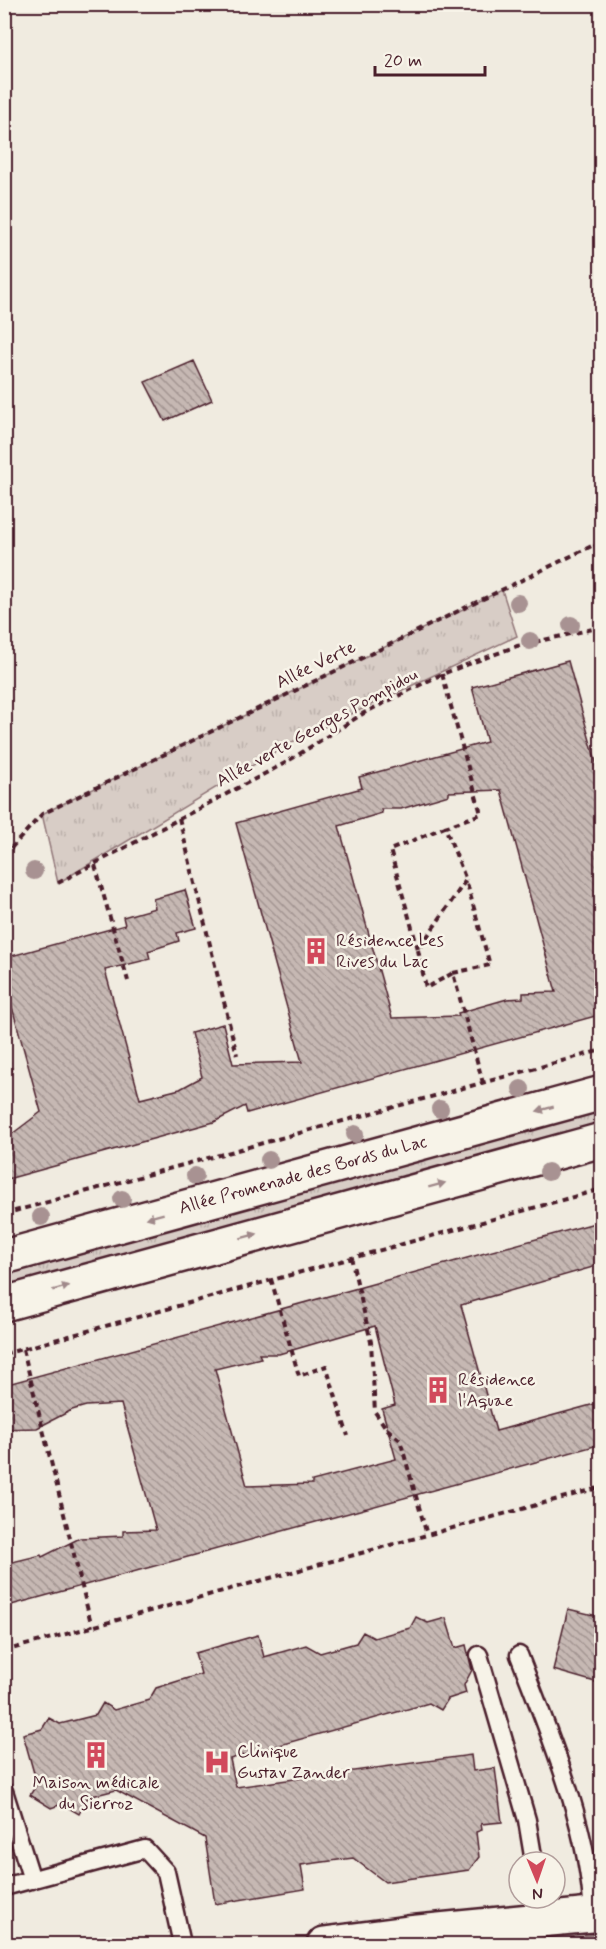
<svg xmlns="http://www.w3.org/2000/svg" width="606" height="1949" font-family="Mynerve,sans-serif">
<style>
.grass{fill:url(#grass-tufts);stroke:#917678;stroke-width:1.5}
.forest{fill:url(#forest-crowns);stroke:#917678;stroke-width:1.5}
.building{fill:url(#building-back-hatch);stroke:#4a1f2b;stroke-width:1.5;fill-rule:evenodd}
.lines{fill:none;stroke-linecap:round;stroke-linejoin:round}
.service-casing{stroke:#4a1f2b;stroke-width:21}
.minor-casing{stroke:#4a1f2b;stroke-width:38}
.tertiary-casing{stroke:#4a1f2b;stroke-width:38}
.path{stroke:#4a1f2b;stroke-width:4;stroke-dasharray:6 4.5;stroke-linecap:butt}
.service{stroke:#f7f3e8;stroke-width:16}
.minor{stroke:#f7f3e8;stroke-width:33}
.tertiary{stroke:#f7f3e8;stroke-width:33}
.tree{fill:#a89292}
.oneway{fill:#a0898a}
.labels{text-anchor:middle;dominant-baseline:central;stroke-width:5;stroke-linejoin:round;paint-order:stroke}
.street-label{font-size:18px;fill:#4a1f2b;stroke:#f7f3e8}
.poi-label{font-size:18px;fill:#4a1f2b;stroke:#f7f3e8;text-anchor:start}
</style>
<defs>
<pattern id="grass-tufts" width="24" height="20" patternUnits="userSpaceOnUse" patternTransform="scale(1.5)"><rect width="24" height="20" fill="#d8cdc6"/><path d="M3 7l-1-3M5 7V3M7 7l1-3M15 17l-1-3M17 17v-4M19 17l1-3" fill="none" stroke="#bbb0aa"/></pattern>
<pattern id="forest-crowns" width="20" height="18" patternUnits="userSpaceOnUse" patternTransform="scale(1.5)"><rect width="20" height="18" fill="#d8cdc6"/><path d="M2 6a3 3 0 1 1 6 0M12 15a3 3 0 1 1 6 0" fill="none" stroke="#bbb0aa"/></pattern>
<pattern id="building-back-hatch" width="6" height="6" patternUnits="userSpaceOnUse" patternTransform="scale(1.5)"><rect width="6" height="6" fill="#c6b8b3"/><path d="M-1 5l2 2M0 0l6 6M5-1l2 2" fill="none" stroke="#a39592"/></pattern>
</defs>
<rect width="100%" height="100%" fill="#f0ebe0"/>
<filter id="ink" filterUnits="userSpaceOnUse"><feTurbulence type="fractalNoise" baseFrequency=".0167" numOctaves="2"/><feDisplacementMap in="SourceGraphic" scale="12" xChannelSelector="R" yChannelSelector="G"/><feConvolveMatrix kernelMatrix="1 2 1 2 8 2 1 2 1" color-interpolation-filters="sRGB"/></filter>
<g filter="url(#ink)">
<path class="grass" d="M502,590L517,636L288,744L58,883L42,814Z
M601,1100V1127L5,1292L4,1264Z"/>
<path class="forest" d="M601,1933V1943L595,1944H542Z"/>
<path class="building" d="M194,361L212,400L165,421L145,382Z
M568,661L602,784V994L594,996L599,1015L247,1113L245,1106L214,1122L4,1180V1140L41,1112L4,978V958L125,925L123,917L155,908L153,899L185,890L196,928L177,933L179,941L148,951L150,959L105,970L140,1099L180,1089L202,1077L191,1033L223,1024L233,1064L302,1062L236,823L362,788L359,777L487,742L472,687ZM501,790L556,992L523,993V998L507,999L458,1013L459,1016L392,1018L339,826L382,813L381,809H401L449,795V792Z
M602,1221V1263L593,1265V1267L461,1305L496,1431L602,1402V1444L4,1607V1564L41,1555L42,1557L80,1538L123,1536V1531L156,1530L121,1404L86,1406L72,1410L37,1428L4,1429V1385ZM375,1326L395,1405L382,1409L396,1459L312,1481V1484L247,1486L215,1369L261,1358L259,1354H279Z
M568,1609L602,1617V1684L553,1670Z
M416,1617L428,1623L446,1618L455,1648L466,1645L472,1670L464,1685L466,1693L448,1699L441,1710L429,1703L230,1759L236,1787L471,1755L473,1771L495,1768L502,1822L481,1824L482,1830L476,1832L479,1857L469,1870L385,1882L353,1858L301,1865L305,1889L215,1904L205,1838L116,1790L88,1797L79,1814L62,1804L51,1808L30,1795L37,1784L23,1734L42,1729L49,1718L60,1724L96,1715L103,1703L114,1710L149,1700L156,1688L201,1674L195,1653L258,1635L264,1657L306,1645L320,1653L356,1643L363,1632L374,1638L410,1628Z"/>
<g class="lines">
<defs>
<path id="service" d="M479,1655L527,1820L534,1862
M519,1655C551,1738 588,1824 593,1915
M4,1791L32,1880
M4,1887L145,1849L166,1872L182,1944"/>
<path id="minor" d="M324,1944L408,1933L602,1914"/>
<g id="tertiary">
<path id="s1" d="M4,1257L602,1093"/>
<path d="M4,1304L602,1140"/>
</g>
</defs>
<use href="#service" class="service-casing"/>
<use href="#minor" class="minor-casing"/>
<use href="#tertiary" class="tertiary-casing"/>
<path class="path" d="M599,4L602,17
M595,544L602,567
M442,674L481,814L445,827L466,880L418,950L426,988L453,973L483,1083
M179,818L237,1055
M4,856L42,814L602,541
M95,865L128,981
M58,883L285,763L364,713L442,674L517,646L602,627
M418,949L390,850L445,827
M453,973L490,965L466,880
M4,1048L11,1070L4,1074
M4,1214L602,1050
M351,1257L371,1342L375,1412L386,1428L400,1440L427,1535
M271,1279L299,1376L326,1366L348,1436
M23,1349L92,1627
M4,1354L602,1189
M4,1651L602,1487"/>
<use href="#service" class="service"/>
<use href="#minor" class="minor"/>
<use href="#tertiary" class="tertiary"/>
</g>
<g class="tree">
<circle cx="518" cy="603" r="9"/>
<circle cx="571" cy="625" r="9"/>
<circle cx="530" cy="641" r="9"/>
<circle cx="34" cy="871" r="9"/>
<circle cx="521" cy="1089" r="9"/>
<circle cx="440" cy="1109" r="9"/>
<circle cx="355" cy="1134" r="9"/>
<circle cx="269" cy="1160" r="9"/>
<circle cx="548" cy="1172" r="9"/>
<circle cx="195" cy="1176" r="9"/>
<circle cx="122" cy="1199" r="9"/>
<circle cx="41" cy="1217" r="9"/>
</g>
<defs><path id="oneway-solid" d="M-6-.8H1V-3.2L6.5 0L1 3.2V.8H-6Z" transform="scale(1.5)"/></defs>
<g class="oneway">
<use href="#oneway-solid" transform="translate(545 1109) rotate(165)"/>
<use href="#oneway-solid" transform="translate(437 1185) rotate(-15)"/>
<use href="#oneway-solid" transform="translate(155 1216) rotate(165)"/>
<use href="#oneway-solid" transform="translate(249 1236) rotate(-15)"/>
<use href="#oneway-solid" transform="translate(61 1288) rotate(-15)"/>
</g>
</g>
<defs>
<symbol id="building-bare" viewBox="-9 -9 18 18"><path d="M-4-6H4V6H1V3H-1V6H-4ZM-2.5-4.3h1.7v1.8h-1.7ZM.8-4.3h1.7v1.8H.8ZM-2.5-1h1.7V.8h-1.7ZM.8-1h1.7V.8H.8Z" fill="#d1495b" stroke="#f7f3e8" stroke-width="2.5" paint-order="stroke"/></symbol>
<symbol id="hospital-bare" viewBox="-9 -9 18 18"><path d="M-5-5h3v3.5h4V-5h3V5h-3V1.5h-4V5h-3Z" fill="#d1495b" stroke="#f7f3e8" stroke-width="2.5" paint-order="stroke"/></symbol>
</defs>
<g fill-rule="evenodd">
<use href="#building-bare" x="297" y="932" width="38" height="38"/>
<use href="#building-bare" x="419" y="1371" width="38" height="38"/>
<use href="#building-bare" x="77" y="1736" width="38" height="38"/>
<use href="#hospital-bare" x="198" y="1743" width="38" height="38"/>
</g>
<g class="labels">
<g class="street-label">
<text transform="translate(316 665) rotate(-26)">Allée Verte</text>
<text transform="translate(317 728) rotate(-29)">Allée verte Georges Pompidou</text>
<text stroke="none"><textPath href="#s1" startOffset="310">Allée Promenade des Bords du Lac</textPath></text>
</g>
<g class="poi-label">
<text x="336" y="941">Résidence Les<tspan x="336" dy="21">Rives du Lac</tspan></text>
<text x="458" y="1380">Résidence<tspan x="458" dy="21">l'Aquae</tspan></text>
<text x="237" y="1752">Clinique<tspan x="237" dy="21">Gustav Zander</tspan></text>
<text x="96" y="1783" text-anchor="middle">Maison médicale<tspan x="96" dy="21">du Sierroz</tspan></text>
</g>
</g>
<rect width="606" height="1949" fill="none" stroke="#f7f3e8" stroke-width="24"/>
<rect x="12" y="12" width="582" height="1925" fill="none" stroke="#4a1f2b" stroke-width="2" filter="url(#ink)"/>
<g transform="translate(537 1880) rotate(178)"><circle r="28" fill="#f7f3e8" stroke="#b29e9c" stroke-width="1.5"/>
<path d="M0-4.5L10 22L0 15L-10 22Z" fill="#d1495b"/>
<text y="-9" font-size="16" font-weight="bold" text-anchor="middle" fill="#4a1f2b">N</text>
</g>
<path d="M375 66v9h110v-9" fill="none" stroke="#4a1f2b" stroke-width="3"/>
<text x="384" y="66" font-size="18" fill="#4a1f2b" stroke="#f7f3e8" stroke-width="4.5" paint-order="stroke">20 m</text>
</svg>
